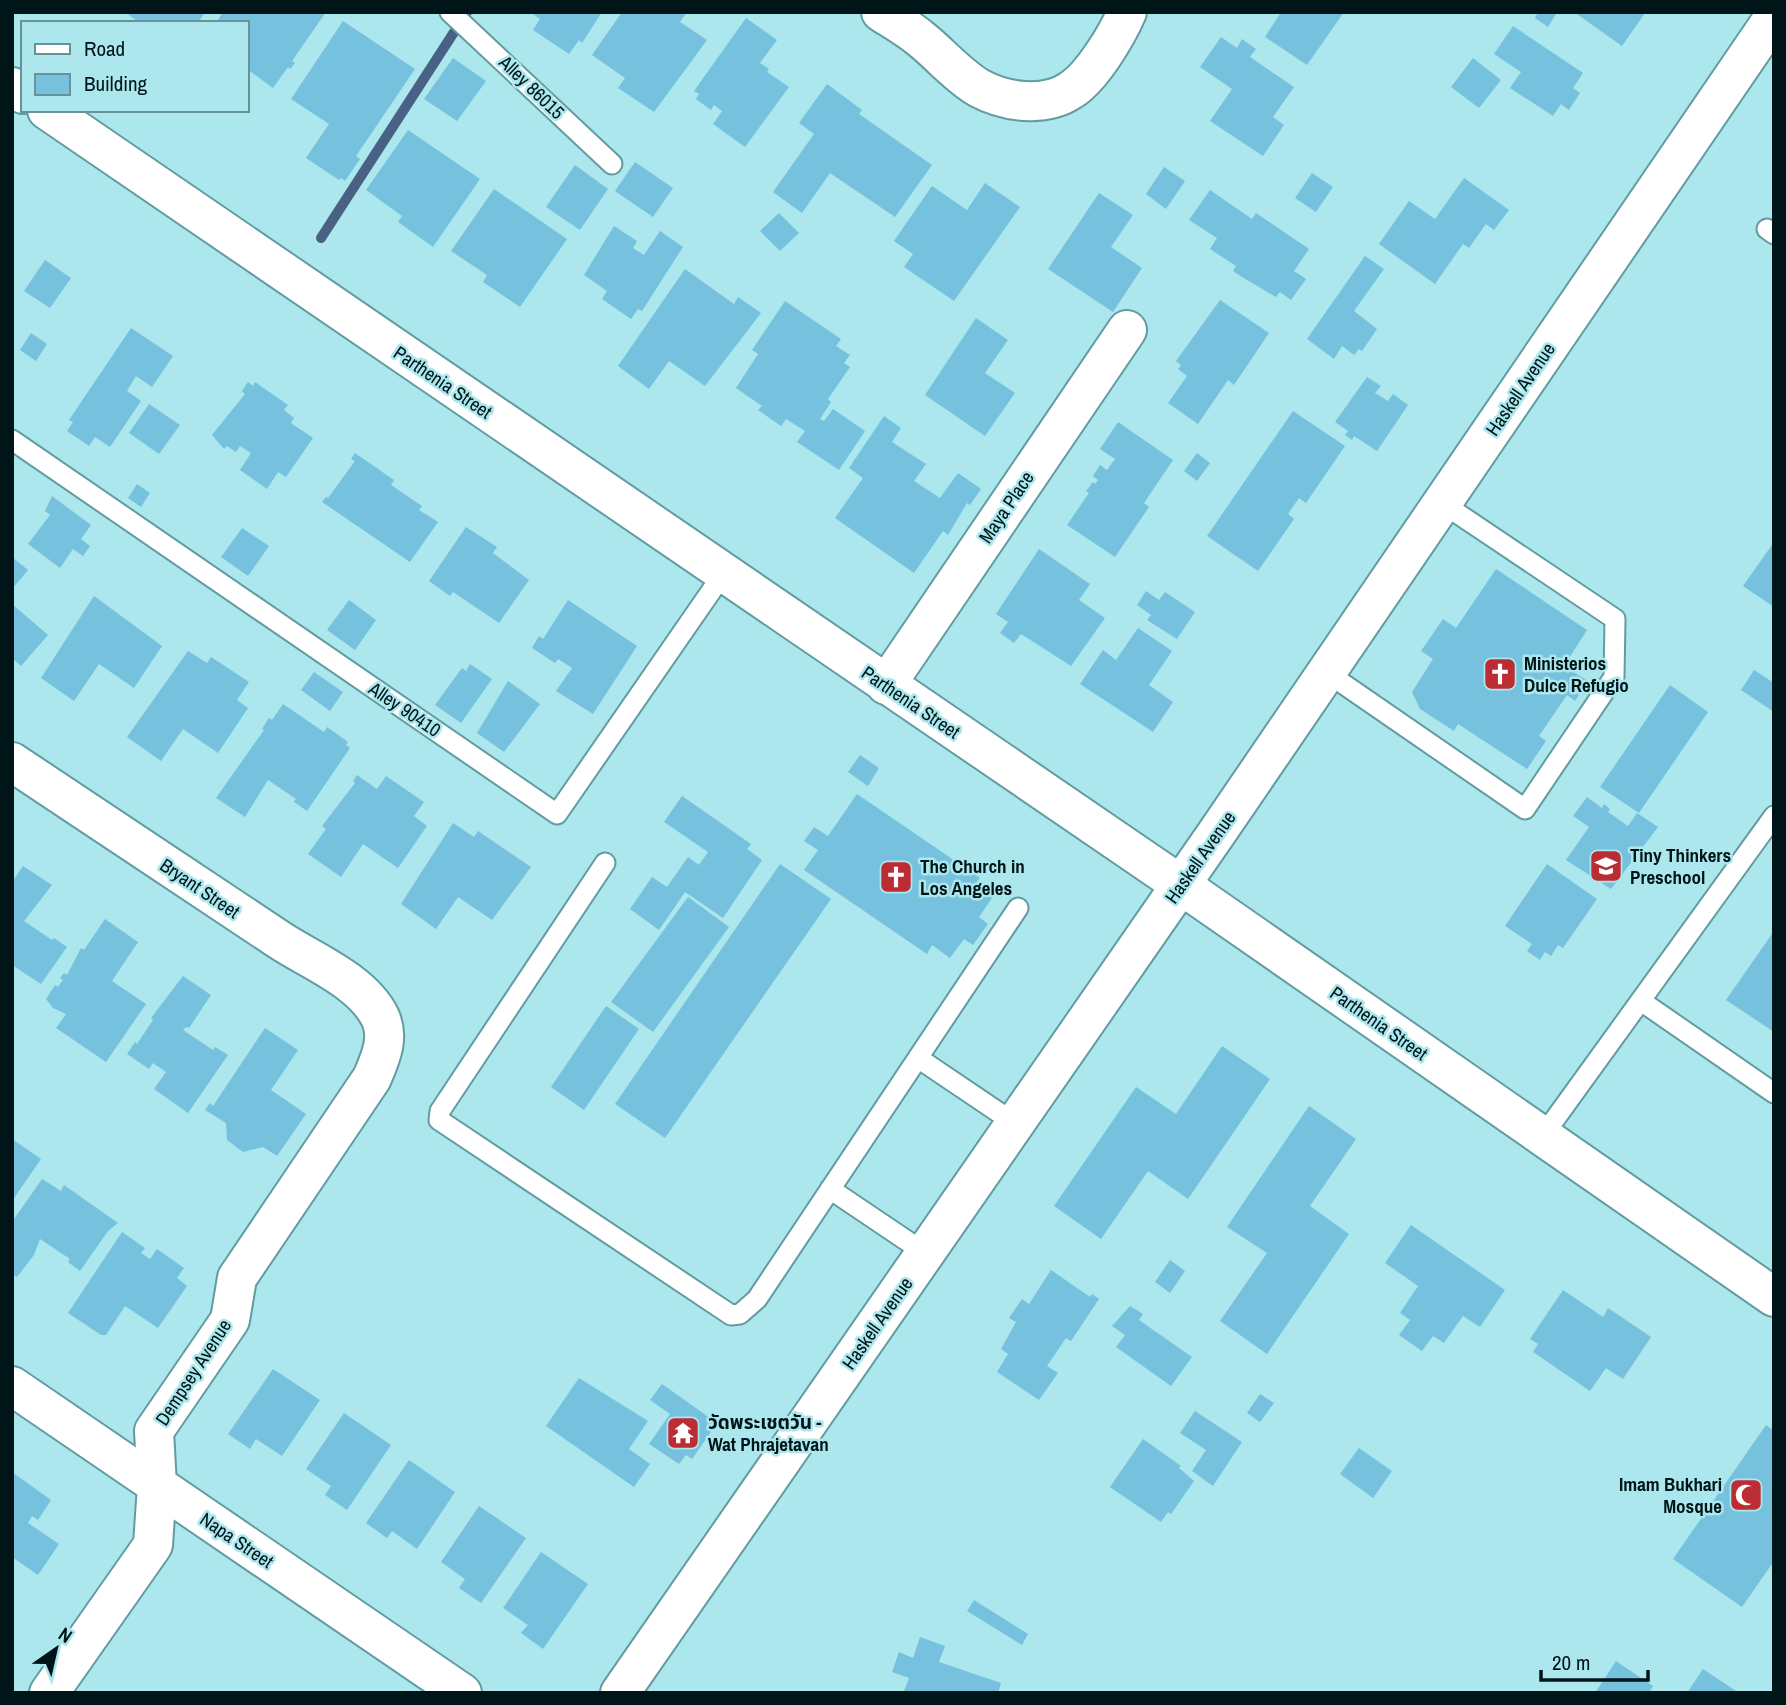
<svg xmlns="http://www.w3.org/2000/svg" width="1786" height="1705" font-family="'Archivo Narrow','Noto Sans Thai',sans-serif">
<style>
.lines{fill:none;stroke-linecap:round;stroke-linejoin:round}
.stream{stroke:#486185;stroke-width:10}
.building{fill:#76c1dd}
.lane-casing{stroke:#629ca2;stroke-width:23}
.street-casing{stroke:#629ca2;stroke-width:42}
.secondary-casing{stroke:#629ca2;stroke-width:42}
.lane{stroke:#fff;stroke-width:19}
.street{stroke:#fff;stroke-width:38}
.secondary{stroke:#fff;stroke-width:38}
.labels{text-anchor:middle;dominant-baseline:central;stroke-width:5;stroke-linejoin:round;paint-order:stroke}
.street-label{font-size:19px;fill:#001518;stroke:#abe7ed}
.poi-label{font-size:19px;font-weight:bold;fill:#001518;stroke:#abe7ed;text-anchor:start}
</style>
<rect width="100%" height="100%" fill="#abe7ed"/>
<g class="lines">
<path class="stream" d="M321,238L467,12"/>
</g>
<path class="building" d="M125,12H205L198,23H140Z
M223,12H326L292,61L295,63L290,69L288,67L273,88L247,69V23H216Z
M530,12H602L582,43L579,40L569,54L533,30L540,19Z
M622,12H687L680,22L707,40L654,112L618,88L625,78L592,55Z
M1281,12H1344L1307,65L1265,37Z
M1538,12H1553L1556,14L1548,27L1535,18Z
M1574,12H1643L1645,13L1622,46Z
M746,18L777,40L760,63L769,69L767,72L789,87L745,147L713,124L722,111L714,105L711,110L696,99L699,94L694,91Z
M343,21L415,69L356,156L360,159L345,181L341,178L339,180L306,158L329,124L291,99Z
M1513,26L1583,73L1573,88L1580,93L1569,110L1561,104L1553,116L1510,88L1521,72L1494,54Z
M1221,37L1237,48L1242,39L1256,49L1250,57L1294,87L1273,117L1284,125L1263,156L1210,121L1232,89L1200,67Z
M453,58L486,81L457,121L424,99Z
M1473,58L1501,80L1479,108L1451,87Z
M827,84L862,110L859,114L932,165L895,217L830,173L802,213L773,192L814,134L799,123Z
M408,130L480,179L433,247L398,222L402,216L366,190Z
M635,162L673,188L653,217L615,191Z
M575,165L608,189L580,230L546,207Z
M1164,167L1185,181L1166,209L1146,194Z
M1312,173L1333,187L1316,212L1295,198Z
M1464,178L1509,210L1494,230L1486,224L1469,248L1463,244L1435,284L1379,244L1409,201L1435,219Z
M985,183L1020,207L954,301L904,267L913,254L894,241L932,186L967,210Z
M494,189L567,239L520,307L483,282L487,275L451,251Z
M1210,190L1252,219L1256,213L1309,249L1294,271L1306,279L1291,300L1280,292L1276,297L1242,277L1233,271L1236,266L1210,249L1217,238L1189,220Z
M1099,193L1133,215L1111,247L1142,268L1113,312L1048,269Z
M779,213L799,233L780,251L760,231Z
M614,226L637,241L633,248L644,255L660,231L683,247L642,311L638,309L631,319L602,299L607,291L584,275Z
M1365,256L1384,269L1354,311L1377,329L1362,351L1359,349L1354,355L1342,346L1334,359L1307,339Z
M45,260L71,278L50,308L24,291Z
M685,269L734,304L738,297L761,313L705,386L669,361L649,389L618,366Z
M1220,300L1269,333L1234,385L1228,380L1198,424L1168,403L1187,376L1178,369L1181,365L1176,361Z
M785,301L841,339L836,346L850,355L844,363L850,367L828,399L831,402L820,419L824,421L833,409L865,431L839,470L797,442L805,431L786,419L781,426L758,410L762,406L736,388L758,354L752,350Z
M976,318L1008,340L985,373L1015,393L985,436L925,395Z
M131,328L173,356L152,387L136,376L127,391L141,401L110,447L95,437L89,446L67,431L73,422L69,420Z
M31,333L47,344L36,361L20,350Z
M1367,377L1381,386L1375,393L1388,401L1393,394L1408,405L1377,451L1354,436L1352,440L1345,435L1348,431L1335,422Z
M248,382L253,386L255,382L288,405L284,410L294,418L291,423L313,438L286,477L278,472L267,489L240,470L251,453L240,446L236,452L227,446L224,449L212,435L245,394L242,391Z
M149,404L180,425L159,454L129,433Z
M1293,411L1345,446L1306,503L1299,498L1288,514L1294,519L1258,571L1207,536Z
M884,416L901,428L892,442L926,464L914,481L940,498L958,473L981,489L970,505L967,503L948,535L943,531L914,573L835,518L863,478L849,468Z
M1118,422L1173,460L1144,503L1149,507L1115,557L1067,525L1089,493L1086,491L1093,482L1095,484L1098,480L1093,476L1100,465L1107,470L1115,459L1100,449Z
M355,453L394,480L391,485L422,506L419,510L438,522L410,562L322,502L326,497L328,498L355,461L351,459Z
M1197,453L1210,463L1197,481L1184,471Z
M137,484L150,493L141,507L128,498Z
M52,496L91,525L81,539L90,546L83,556L73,549L60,568L28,544L50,515L45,511Z
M466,527L497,547L493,553L529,580L499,623L453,592L450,596L429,581Z
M242,528L269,546L248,576L221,557Z
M1774,542V607L1743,586Z
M1039,549L1090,584L1079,600L1105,618L1071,666L1021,634L1014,643L1000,633L1008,622L996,614Z
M12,557L28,570L12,589Z
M1496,569L1587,630L1564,666L1588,681L1575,701L1567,695L1539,736L1546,741L1527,769L1458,724L1454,731L1420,709L1412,692L1433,659L1421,651L1443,619L1456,628Z
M1146,591L1159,600L1165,592L1195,612L1177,639L1147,620L1151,615L1137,605Z
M94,596L162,646L134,688L99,664L74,701L41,678Z
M349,600L376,620L355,650L327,630Z
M568,600L637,646L593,714L556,691L572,668L558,659L555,663L532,648L539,636L543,639Z
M12,604L48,635L21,666L12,658Z
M1138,628L1172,651L1149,685L1173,702L1153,732L1080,684L1103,650L1116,660Z
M188,651L207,663L211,657L249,682L237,700L248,708L218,753L183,729L161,761L127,737Z
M470,664L492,679L461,723L435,705L462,668L466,671Z
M1754,670L1774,683V712L1741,690Z
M314,672L343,692L330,711L301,690Z
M508,681L540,704L504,752L477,733Z
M1670,685L1708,712L1639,813L1600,787Z
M283,704L324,732L327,727L348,742L346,745L350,748L307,811L294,802L296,799L268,780L245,817L216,798L264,730L262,729L269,718L272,720Z
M860,755L879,768L868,786L848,772Z
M357,775L377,789L386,776L424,802L414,816L427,826L398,868L363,844L341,877L308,854L326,829L322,826L355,783L353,781Z
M857,794L980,878L974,885L992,898L979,917L988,924L973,945L964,939L950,958L932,945L927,954L804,870L818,850L804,841L814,827L828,836Z
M682,796L751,844L747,849L762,860L723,918L685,892L659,930L630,909L652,877L667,887L688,857L699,865L708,852L664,822Z
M1587,797L1602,808L1604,804L1610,809L1608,812L1628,826L1637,813L1658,827L1611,889L1566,860L1589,827L1573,816Z
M453,823L474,837L478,831L531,867L492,920L458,897L436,929L401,904Z
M780,864L831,899L665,1138L615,1104Z
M1547,864L1597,899L1563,948L1558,945L1551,956L1545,952L1540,960L1527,951L1532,944L1505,926Z
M23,866L52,885L24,921L52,940L54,938L67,947L41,984L12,965V882Z
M688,897L729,927L653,1032L611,1002Z
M105,919L138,942L112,981L146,1004L106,1062L56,1028L66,1014L53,1008L46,999L55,985L58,987L63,980L60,978L64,973L67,975L81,948L84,950Z
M1774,931V1032L1726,1000Z
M183,976L211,995L189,1028L186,1027L183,1030L213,1050L215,1047L228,1055L188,1113L154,1089L166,1072L153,1063L149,1069L127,1054L135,1042L137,1044L153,1020L151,1018Z
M606,1006L639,1029L584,1110L551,1087Z
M265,1028L298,1050L271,1090L306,1114L277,1156L263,1147L243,1152L227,1140L226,1123L205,1110L210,1103L213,1106Z
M1222,1046L1270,1079L1188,1199L1148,1171L1101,1239L1054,1206L1136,1087L1176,1114Z
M1309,1106L1356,1139L1310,1206L1349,1234L1267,1354L1220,1321L1267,1253L1227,1227Z
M12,1139L41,1159L12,1201Z
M42,1179L61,1191L64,1185L118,1223L108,1231L80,1271L68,1262L70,1259L40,1239L34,1255L17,1277L12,1274V1222Z
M1411,1225L1505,1290L1480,1327L1463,1316L1444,1343L1433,1336L1422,1351L1399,1335L1410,1320L1400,1313L1418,1286L1385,1263Z
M122,1232L145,1248L141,1253L150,1259L157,1249L184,1268L177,1278L187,1286L158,1328L125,1306L106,1335H101L68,1313Z
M1170,1260L1185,1271L1170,1293L1155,1282Z
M1051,1270L1090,1297L1092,1294L1099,1299L1071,1341L1066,1338L1047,1366L1058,1373L1039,1400L997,1372L1008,1354L1001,1349L1016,1322L1009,1318L1022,1299L1029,1304Z
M1563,1290L1603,1317L1608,1308L1651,1337L1623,1379L1606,1368L1590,1391L1533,1352L1538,1344L1530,1339Z
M1130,1306L1143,1314L1139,1320L1192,1357L1171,1386L1116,1347L1125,1335L1112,1326Z
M273,1369L320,1400L282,1456L256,1439L250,1449L228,1434Z
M579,1378L648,1421L629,1449L650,1464L634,1487L546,1426Z
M662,1384L717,1423L692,1459L686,1455L679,1464L649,1444L670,1414L650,1400Z
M1260,1394L1274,1403L1260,1422L1247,1413Z
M1195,1411L1242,1442L1213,1486L1192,1471L1206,1450L1180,1433Z
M344,1413L391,1445L347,1510L325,1495L331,1486L306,1469Z
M1766,1425L1774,1431V1561L1742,1607L1673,1559Z
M1143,1439L1181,1466L1179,1468L1194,1481L1171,1514L1168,1512L1161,1522L1110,1487Z
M1359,1448L1392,1471L1373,1498L1340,1474Z
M409,1460L455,1492L417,1549L392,1531L387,1538L366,1523Z
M12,1472L51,1500L38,1520L32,1516L28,1523L59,1544L38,1575L12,1557Z
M479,1506L526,1538L481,1603L459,1588L465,1579L441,1562Z
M541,1552L588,1584L543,1649L521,1633L528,1625L503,1608Z
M974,1600L1028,1634L1022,1645L967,1611Z
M920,1637L945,1646L939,1662L1001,1683L998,1693L904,1691L909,1678L892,1672L899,1652L913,1658Z
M1616,1661L1653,1686L1649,1693H1595Z
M1703,1669L1739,1693H1687Z"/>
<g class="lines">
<defs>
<path id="lane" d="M450,12L612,164
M1767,229L1774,234
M12,440L557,814L723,574
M1326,672L1525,809L1614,677L1615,619L1442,503
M605,863L440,1111L439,1120L731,1315L740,1314L757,1299L1018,908
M1641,1001L1774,1093
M918,1058L1016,1124
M1542,1137L1774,816
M830,1189L925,1253"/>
<path id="street" d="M881,12C895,21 909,29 921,39C941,55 957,75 979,88C1005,102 1045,108 1071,90C1092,77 1117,35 1127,12
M886,685L1127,330
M12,762C100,820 187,879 275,937C308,960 361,979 380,1017C390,1038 380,1059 372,1078L237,1278L230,1320L154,1431L157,1486L153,1545L49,1693
M12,1386L462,1693"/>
<path id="secondary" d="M12,87L23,94
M47,110L1181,885L1774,1297
M620,1693L1216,834L1774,17"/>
</defs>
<use href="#lane" class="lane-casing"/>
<use href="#street" class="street-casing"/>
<use href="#secondary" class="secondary-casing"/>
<use href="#lane" class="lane"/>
<use href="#street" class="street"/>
<use href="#secondary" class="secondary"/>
</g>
<defs>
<symbol id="church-square" viewBox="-11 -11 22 22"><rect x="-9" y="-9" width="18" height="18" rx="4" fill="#bc2c33" stroke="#abe7ed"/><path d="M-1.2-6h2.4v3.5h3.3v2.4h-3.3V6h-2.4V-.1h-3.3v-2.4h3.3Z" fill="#fff"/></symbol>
<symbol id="school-square" viewBox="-11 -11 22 22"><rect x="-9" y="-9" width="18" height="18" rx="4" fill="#bc2c33" stroke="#abe7ed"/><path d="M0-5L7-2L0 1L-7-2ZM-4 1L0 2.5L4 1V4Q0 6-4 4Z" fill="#fff"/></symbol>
<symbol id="temple-square" viewBox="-11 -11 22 22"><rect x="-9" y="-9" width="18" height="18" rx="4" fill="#bc2c33" stroke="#abe7ed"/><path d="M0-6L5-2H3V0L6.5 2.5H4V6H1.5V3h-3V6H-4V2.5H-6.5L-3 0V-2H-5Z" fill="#fff"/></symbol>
<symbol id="mosque-square" viewBox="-11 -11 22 22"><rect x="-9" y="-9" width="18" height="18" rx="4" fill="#bc2c33" stroke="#abe7ed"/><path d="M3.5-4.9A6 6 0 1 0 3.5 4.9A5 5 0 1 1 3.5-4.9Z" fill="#fff"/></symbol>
</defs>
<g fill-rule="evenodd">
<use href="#church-square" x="1481" y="655" width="38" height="38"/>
<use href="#school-square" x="1587" y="847" width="38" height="38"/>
<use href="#church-square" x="877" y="858" width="38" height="38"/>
<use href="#temple-square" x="664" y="1414" width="38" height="38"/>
<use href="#mosque-square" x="1727" y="1476" width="38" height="38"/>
</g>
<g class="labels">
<g class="street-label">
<text transform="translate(532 87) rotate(44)">Alley 86015</text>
<text transform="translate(443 382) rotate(34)">Parthenia Street</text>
<text transform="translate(1520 389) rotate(-56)">Haskell Avenue</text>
<text transform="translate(1006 507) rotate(-56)">Maya Place</text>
<text transform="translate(911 702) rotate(34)">Parthenia Street</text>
<text transform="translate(405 709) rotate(34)">Alley 90410</text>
<text transform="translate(1200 857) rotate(-55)">Haskell Avenue</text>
<text transform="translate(200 888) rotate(34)">Bryant Street</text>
<text transform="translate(1379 1023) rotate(35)">Parthenia Street</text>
<text transform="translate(877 1323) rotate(-55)">Haskell Avenue</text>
<text transform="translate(193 1372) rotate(-57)">Dempsey Avenue</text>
<text transform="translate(237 1540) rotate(34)">Napa Street</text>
</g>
<g class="poi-label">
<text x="1524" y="663">Ministerios<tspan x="1524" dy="22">Dulce Refugio</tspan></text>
<text x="1630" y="855">Tiny Thinkers<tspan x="1630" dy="22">Preschool</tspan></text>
<text x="920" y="866">The Church in<tspan x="920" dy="22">Los Angeles</tspan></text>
<text x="708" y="1422">วัดพระเชตวัน -<tspan x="708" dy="22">Wat Phrajetavan</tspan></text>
<text x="1722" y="1484" text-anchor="end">Imam Bukhari<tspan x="1722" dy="22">Mosque</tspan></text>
</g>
</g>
<rect width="1786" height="1705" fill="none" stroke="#001518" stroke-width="28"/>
<rect x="21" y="21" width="228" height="91" fill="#abe7ed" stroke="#679398" stroke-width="2"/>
<rect x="35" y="44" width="35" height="10" fill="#ffffff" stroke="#679398" stroke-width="2"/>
<text x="84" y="56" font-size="21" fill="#001518">Road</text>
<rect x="35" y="74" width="35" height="21" fill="#76c1dd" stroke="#679398" stroke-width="2"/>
<text x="84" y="91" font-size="21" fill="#001518">Building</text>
<g transform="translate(56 1649) rotate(34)" stroke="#abe7ed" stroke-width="5" paint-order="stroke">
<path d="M0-5L12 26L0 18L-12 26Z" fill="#001518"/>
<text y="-10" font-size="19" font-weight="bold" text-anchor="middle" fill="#001518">N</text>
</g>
<path d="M1541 1670v10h107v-10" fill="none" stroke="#001518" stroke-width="3.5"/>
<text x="1552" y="1670" font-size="21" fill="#001518" stroke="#abe7ed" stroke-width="5" paint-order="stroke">20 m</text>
</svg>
